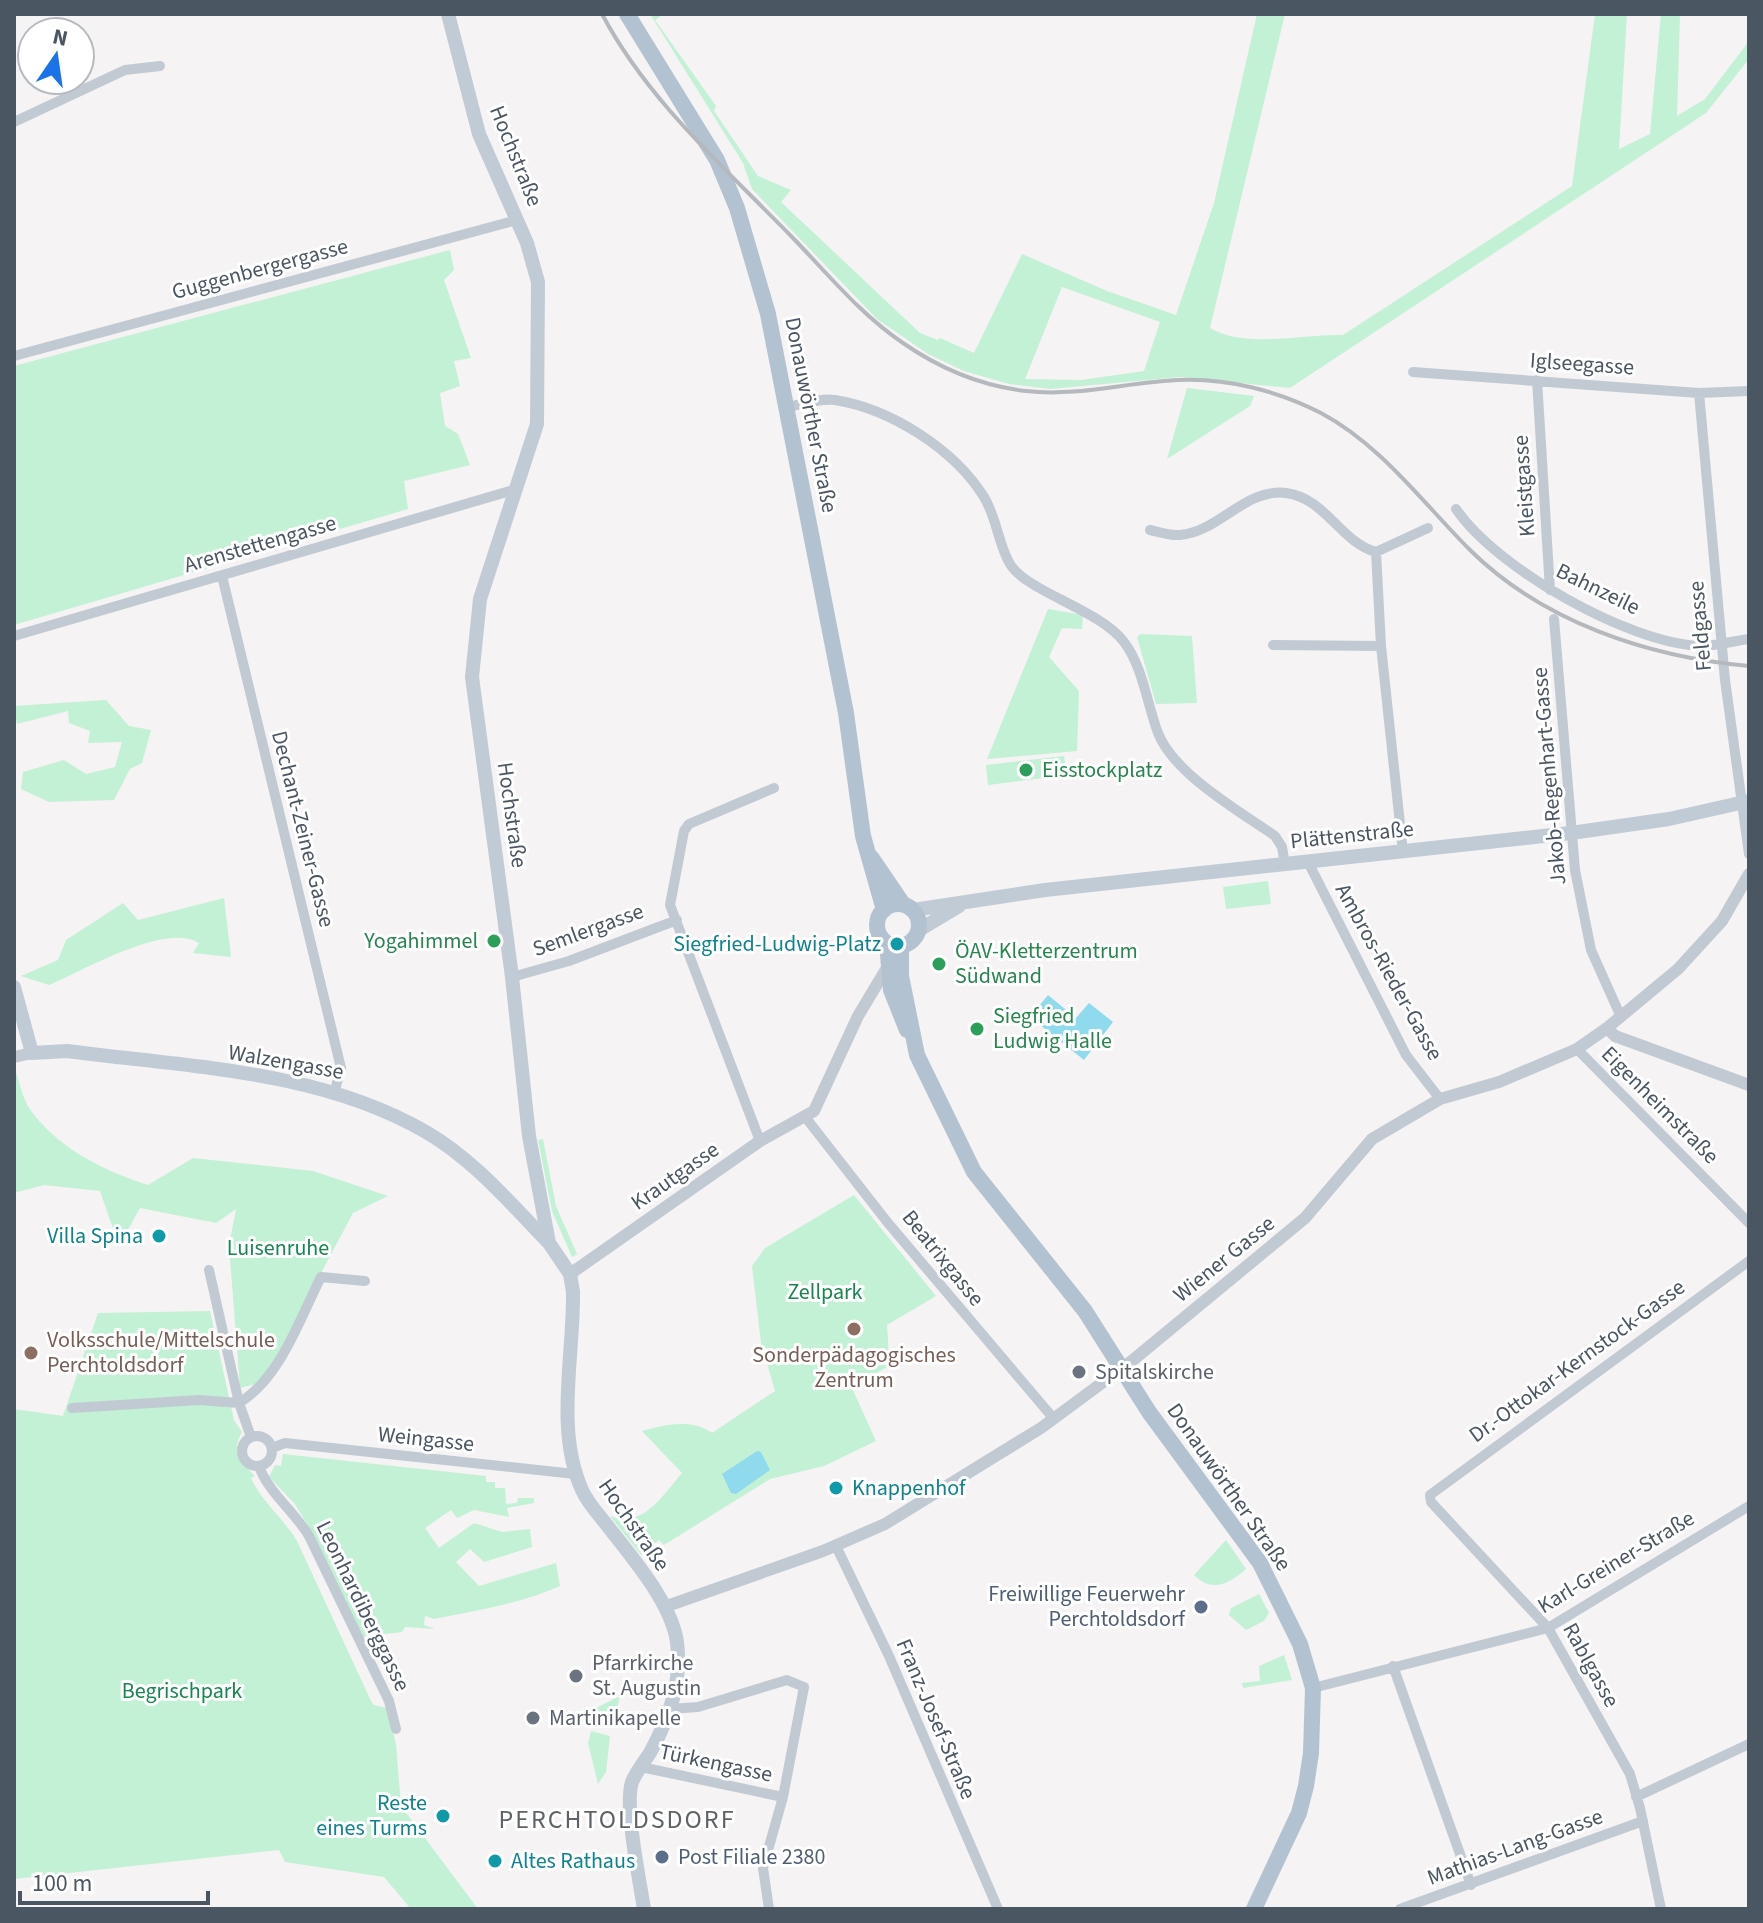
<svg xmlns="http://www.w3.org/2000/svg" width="1763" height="1923" font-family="'Source Sans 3',sans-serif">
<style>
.green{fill:#c3f1d5;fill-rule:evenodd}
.water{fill:#90daee}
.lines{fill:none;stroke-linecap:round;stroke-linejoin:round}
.minor{stroke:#c1cad2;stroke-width:10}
.tertiary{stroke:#c1cad2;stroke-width:12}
.secondary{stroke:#c1cbd6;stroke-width:14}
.primary{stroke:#b3c2d1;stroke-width:16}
.rail{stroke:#b5b8bd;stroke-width:4}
.leisure-dot{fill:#2e9e5b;stroke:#fff;stroke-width:3}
.culture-dot{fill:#0f9aa8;stroke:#fff;stroke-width:3}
.education-dot{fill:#8d6e63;stroke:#fff;stroke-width:3}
.worship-dot{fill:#6b7280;stroke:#fff;stroke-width:3}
.service-dot{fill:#5c6f8a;stroke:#fff;stroke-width:3}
.labels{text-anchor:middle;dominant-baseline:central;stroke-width:6;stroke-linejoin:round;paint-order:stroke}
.street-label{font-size:22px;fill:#4a5661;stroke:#fff}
.leisure-label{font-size:22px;fill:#27864d;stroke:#fff;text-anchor:start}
.culture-label{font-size:22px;fill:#0d838f;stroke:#fff;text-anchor:end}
.park-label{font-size:22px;fill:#17864f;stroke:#fff}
.education-label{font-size:22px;fill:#785e54;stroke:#fff;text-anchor:start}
.worship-label{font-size:22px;fill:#5b616d;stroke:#fff;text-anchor:start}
.service-label{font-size:22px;fill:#4e5e75;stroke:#fff;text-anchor:end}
.quarter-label{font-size:26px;letter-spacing:2px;fill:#5f6368;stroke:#fff}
</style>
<rect width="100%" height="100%" fill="#f5f3f3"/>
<path class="green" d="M650,14H664L655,20L716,106L714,111L758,176L791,190L781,202L920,333L938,340L940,338L974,353L1022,254L1107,291L1176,315L1214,203L1257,14H1285L1210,328C1247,349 1301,334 1343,335L1572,186L1595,14H1627L1619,149L1650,134L1661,14H1680L1677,116L1705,99L1749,41V59L1706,113L1290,388L1180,377L1050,389L1009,384L964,371L928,354L877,319L752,189L743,163ZM1062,287L1160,322L1144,371L1081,380L1025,379Z
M450,250L454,270L444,280L471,358L454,361L460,386L440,393L445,426L458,434L470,465L404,481L408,509L14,625V366Z
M1187,388L1254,396L1250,406L1167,459Z
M1048,609L1083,615L1082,629L1062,628L1049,657L1079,691L1077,751L987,759Z
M1140,634L1192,636L1197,703L1156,704L1137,637Z
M106,700L129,726L151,730L142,763L130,769L114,800L49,802L21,789L23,772L64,760L86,774L115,767L122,742L88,743L90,731L69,723L68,711L17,724L14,706Z
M1064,756L1067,775L988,785L986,765Z
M1268,881L1271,904L1226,909L1223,887Z
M224,898L231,957L193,953L199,943C165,922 85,970 49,985L21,976L58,960L66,940L123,903L138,920Z
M14,1067C19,1079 22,1097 29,1108C57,1148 104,1171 148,1185L193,1158L313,1171L388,1196L353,1213L263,1382L240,1388L229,1245L236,1209L216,1223L140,1208L119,1246L100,1191L44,1185L14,1193Z
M543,1139L556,1206L577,1254L572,1257L552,1211L538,1140Z
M854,1195L936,1296L887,1325L889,1356L887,1367L852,1388L876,1441L824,1466L770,1479L664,1545L659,1540L641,1555L610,1516C643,1529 662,1496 682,1473L642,1431C664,1425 692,1418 712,1433L775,1391L761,1343L752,1266L765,1248Z
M210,1311L234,1420L242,1432C231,1452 239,1461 255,1476L251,1478C261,1501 284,1519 297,1541L371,1701L374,1705L386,1708L396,1744L401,1806L478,1909H411L384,1877L285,1862L279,1850L14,1879V1409L63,1416L98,1313Z
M283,1454L486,1476V1482H495V1488H505L506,1504L517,1503L518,1498H534V1503L507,1508L509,1517L474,1510L457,1518L451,1510L425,1528L439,1548L474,1523L502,1532L530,1529L532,1547L484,1562L470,1549L456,1562L479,1586L556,1563L560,1586C520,1604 477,1610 434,1619L425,1616L424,1625L435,1629L405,1627L402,1632L361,1637L310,1529L295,1504L269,1477L275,1465L281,1466Z
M1226,1540L1246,1569C1229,1584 1212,1593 1194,1575Z
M1259,1594L1269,1613L1264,1621L1246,1630L1229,1615L1231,1608Z
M1284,1655L1292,1680L1243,1688L1242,1683L1260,1681L1259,1666Z
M620,1696L613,1727L588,1712Z
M591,1731L610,1736L606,1772L598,1784L588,1743Z"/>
<path class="water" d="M1048,995L1076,1018L1089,1003L1113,1022L1084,1060L1030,1017Z
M757,1451L761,1452L770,1470L736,1494L731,1493L722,1474Z"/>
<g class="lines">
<path class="minor" d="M14,122L125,70L160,66
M14,356L517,220
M1413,372L1699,393L1749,391
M1537,380L1550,590
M1699,393L1725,680L1749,854
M788,407C802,404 821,398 835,400C891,409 954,449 984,497C997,518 998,544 1010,564C1027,592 1099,609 1124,642C1143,667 1147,704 1158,733C1174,774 1239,811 1275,836L1282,847L1285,865
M1456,509C1496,568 1628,643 1700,646C1716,646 1733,641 1749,639
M1150,530C1159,532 1170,536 1180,535C1219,532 1245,488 1286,493C1326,498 1340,542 1376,552
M222,576L341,1068L335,1090
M1554,619L1575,870L1591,950L1621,1017
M14,636L517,489
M1273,645L1381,646
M1403,852L1381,646L1376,552L1428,528
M1308,862L1406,1055L1440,1099
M512,977L569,961L677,920
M1577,1049L1749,1223
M806,1118L888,1223L1054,1419
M760,1141L670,905L684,831L689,824L774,788
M209,1270L239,1403C281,1377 299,1320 321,1277L365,1281
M72,1408L199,1400L239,1403L251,1437
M242 1451a15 15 0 1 1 30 0a15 15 0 1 1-30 0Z
M272,1448L285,1443L575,1474
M259,1466C267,1491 295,1512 309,1536L389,1701L396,1729
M836,1546L889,1656L998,1909
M1393,1666L1471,1885
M1313,1688L1548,1628L1749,1506
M670,1709L698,1707L787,1680L804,1687L783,1797L763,1868L769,1909
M641,1767L783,1797
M1636,1797L1749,1744
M1400,1909L1643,1821
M1661,1909L1640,1808L1630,1774L1548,1628L1431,1502L1430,1495L1749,1261"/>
<path class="tertiary" d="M1607,1028L1615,1036L1749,1085
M14,1057L32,1053
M570,1274L760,1141L814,1111L858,1016L888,966
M667,1606L823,1551L885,1524L1041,1428L1133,1360L1305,1218L1372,1139L1440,1099L1499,1082L1577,1049L1607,1028L1678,969L1722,921L1749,874"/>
<path class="secondary" d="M448,14L479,134L527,243L538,282L537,424L480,599L472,677L512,977L529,1136L549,1243L570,1274L573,1292C574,1356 555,1430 582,1490C588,1504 601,1517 610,1529C634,1559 672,1605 677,1642C682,1682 670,1716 651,1751C645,1761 636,1772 632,1782C624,1806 640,1882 644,1909
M913,910L1045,890L1571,833L1669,819L1749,801
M919,930L959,906
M14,987L32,1053L67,1051C188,1067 319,1070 426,1132C473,1159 511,1204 548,1242"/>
<path class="primary" d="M627,14L717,160L737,208L768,314L846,713L863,836L884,910
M871,857L903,904
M877 925a21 21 0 1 1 42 0a21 21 0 1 1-42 0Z
M887,943L891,990L907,1030
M901,946V976L917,1055L974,1172L1085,1311L1149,1412L1260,1563L1300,1644L1313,1688L1311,1753L1306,1786L1299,1813L1254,1909"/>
<path class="rail" d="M602,14C648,101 724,167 792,237C827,273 861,315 903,343C939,368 982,386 1026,391C1078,397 1127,382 1179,380C1228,378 1278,391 1321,413C1381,445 1423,503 1470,550C1543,622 1648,657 1749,666"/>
</g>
<g class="leisure-dot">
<circle cx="1026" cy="770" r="8"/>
<circle cx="494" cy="941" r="8"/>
<circle cx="939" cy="964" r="8"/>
<circle cx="977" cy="1029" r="8"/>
</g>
<g class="culture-dot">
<circle cx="897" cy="944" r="8"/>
<circle cx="159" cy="1236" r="8"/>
<circle cx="836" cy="1488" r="8"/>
<circle cx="443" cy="1816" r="8"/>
<circle cx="495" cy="1861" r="8"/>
</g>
<g class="education-dot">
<circle cx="854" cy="1329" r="8"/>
<circle cx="31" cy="1353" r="8"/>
</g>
<g class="worship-dot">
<circle cx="1079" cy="1372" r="8"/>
<circle cx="576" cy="1676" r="8"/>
<circle cx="533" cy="1718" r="8"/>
</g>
<g class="service-dot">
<circle cx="1201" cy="1607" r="8"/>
<circle cx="662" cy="1857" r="8"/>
</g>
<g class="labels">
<g class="street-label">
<text transform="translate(516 156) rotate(68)">Hochstraße</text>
<text transform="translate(260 269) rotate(-15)">Guggenbergergasse</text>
<text transform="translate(1582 364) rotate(4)">Iglseegasse</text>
<text transform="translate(811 415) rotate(79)">Donauwörther Straße</text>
<text transform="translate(1524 486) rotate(-94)">Kleistgasse</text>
<text transform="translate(260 544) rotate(-16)">Arenstettengasse</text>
<text transform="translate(1598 589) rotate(26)">Bahnzeile</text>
<text transform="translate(1700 626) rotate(-95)">Feldgasse</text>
<text transform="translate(1549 776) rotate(-95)">Jakob-Regenhart-Gasse</text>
<text transform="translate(512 815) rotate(82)">Hochstraße</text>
<text transform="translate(303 829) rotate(76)">Dechant-Zeiner-Gasse</text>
<text transform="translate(1352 835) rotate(-6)">Plättenstraße</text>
<text transform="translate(588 930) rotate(-20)">Semlergasse</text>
<text transform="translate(1389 972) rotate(61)">Ambros-Rieder-Gasse</text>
<text transform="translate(286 1062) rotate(10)">Walzengasse</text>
<text transform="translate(1660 1105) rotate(45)">Eigenheimstraße</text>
<text transform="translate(675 1176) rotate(-35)">Krautgasse</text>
<text transform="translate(943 1258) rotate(51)">Beatrixgasse</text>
<text transform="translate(1224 1259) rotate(-39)">Wiener Gasse</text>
<text transform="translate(1577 1361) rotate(-36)">Dr.-Ottokar-Kernstock-Gasse</text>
<text transform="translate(426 1439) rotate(6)">Weingasse</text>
<text transform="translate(1229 1487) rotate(55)">Donauwörther Straße</text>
<text transform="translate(634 1525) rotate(55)">Hochstraße</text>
<text transform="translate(1616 1562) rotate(-31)">Karl-Greiner-Straße</text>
<text transform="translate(363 1606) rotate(64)">Leonhardiberggasse</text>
<text transform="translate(1591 1665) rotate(61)">Rablgasse</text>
<text transform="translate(936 1719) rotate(67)">Franz-Josef-Straße</text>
<text transform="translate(716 1763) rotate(12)">Türkengasse</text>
<text transform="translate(1515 1847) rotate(-20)">Mathias-Lang-Gasse</text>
</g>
<g class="leisure-label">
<text x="1042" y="770">Eisstockplatz</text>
<text x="478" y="941" text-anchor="end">Yogahimmel</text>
<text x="955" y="951">ÖAV-Kletterzentrum<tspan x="955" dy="25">Südwand</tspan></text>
<text x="993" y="1016">Siegfried<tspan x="993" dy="25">Ludwig Halle</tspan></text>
</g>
<g class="culture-label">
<text x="881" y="944">Siegfried-Ludwig-Platz</text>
<text x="143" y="1236">Villa Spina</text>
<text x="852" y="1488" text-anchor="start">Knappenhof</text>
<text x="427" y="1803">Reste<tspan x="427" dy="25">eines Turms</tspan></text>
<text x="511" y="1861" text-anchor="start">Altes Rathaus</text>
</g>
<g class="park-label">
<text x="278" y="1248">Luisenruhe</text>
<text x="825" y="1292">Zellpark</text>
<text x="182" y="1691">Begrischpark</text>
</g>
<g class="education-label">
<text x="47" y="1340">Volksschule/Mittelschule<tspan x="47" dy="25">Perchtoldsdorf</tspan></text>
<text x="854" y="1355" text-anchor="middle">Sonderpädagogisches<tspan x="854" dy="25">Zentrum</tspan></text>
</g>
<g class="worship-label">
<text x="1095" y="1372">Spitalskirche</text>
<text x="592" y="1663">Pfarrkirche<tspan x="592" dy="25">St. Augustin</tspan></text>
<text x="549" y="1718">Martinikapelle</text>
</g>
<g class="service-label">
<text x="1185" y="1594">Freiwillige Feuerwehr<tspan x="1185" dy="25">Perchtoldsdorf</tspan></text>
<text x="678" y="1857" text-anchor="start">Post Filiale 2380</text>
</g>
<g class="quarter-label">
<text x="617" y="1819">PERCHTOLDSDORF</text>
</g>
</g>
<rect width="1763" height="1923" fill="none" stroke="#4a5661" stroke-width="32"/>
<g transform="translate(56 56) rotate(13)"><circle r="38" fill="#ffffff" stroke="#b7bbc0" stroke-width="2"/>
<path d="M0-6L14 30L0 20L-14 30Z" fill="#1a73e8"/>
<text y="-12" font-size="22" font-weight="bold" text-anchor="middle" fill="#4a5661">N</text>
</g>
<path d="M20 1891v12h188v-12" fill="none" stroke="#4a5661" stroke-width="4"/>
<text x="32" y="1891" font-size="24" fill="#4a5661" stroke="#ffffff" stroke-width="6" paint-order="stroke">100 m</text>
</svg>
